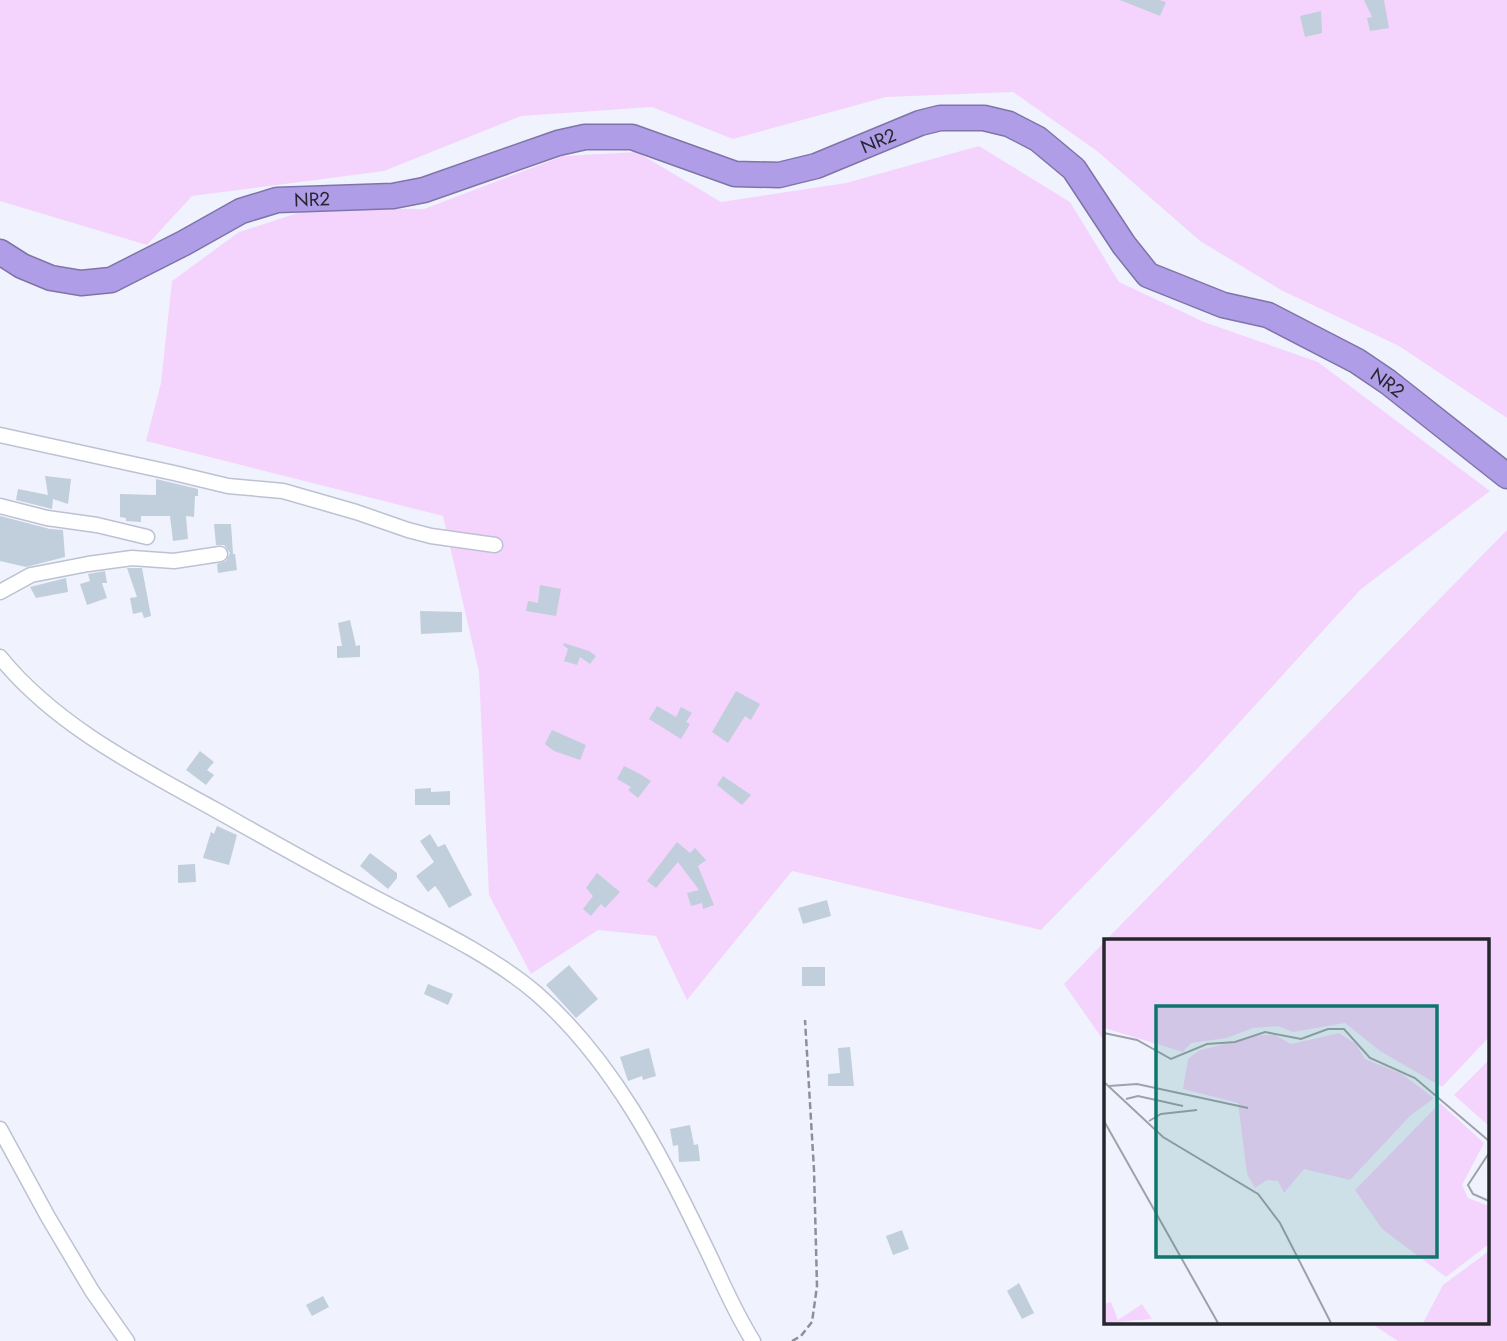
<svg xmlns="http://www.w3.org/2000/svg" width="1507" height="1341" font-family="Jost,sans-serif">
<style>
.green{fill:#f4d4fc}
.building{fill:#c1cedc}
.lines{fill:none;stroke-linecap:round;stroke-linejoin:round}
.street-casing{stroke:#bcc2d2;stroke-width:17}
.highway-casing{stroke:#7f74a7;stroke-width:27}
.path{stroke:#8e9098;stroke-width:2.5;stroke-dasharray:7 3.5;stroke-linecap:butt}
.street{stroke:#fff;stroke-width:14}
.highway{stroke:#b09de8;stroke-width:24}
.labels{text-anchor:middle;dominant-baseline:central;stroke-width:5;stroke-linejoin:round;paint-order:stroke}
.street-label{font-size:19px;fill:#25272d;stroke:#fff}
.inset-road{fill:none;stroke:#9fa1aa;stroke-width:2}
.view{fill:#0f766e;fill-opacity:0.15;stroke:#0f766e;stroke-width:3.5}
.inset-edge{fill:none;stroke:#25272d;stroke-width:3.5}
</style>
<rect width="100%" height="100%" fill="#f0f3fd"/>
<path class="green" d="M0,0H1507V418L1399,346L1281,290L1200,241L1097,151L1013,92L886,97L733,139L652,107L521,116L384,171L192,196L147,245L0,201Z
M979,146L1070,202L1119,282L1204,322L1318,362L1490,491L1360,590L1198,768L1041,930L792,871L687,1000L656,936L598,930L531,974L489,895L479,672L443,516L146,441L161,383L172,281L239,232L313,208L424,209L563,156L637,152L721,202L846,183Z
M1507,530V1341H1398L1369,1322H1488V940H1106Z
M1106,940V1044L1064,984Z"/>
<path class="building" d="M1120,0H1159L1166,2L1160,16Z
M1364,0H1384L1389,28L1370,31L1367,18L1372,17Z
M1321,11L1322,33L1305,37L1300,16Z
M45,476L71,479L68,504L53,499L52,509L16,500L18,489L48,495Z
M156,479L198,489V496H195L194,517L186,516L188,539L173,541L170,516H141V522L126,521V518L120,517V494L156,495Z
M0,516L50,529L63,530L65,557L26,567L0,561Z
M214,524H231L233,554H235L237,570L218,573L217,564L226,561L230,553L224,545H216Z
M127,568H142L151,616L144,618L142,612L133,614L130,598L137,597Z
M105,571L107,583H102L107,598L87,605L80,584L90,581L88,574Z
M66,578L68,592L36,598L30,587Z
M540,585L561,589L556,616L526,611L528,601L538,603Z
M420,611L462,612V632L421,634Z
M350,620L356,646L360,645V657L337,658V646H342L338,623Z
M564,643L589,651L596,656L590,664L580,657L577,665L564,661L568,649L563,645Z
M736,691L760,704L751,720L745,716L728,743L712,732Z
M657,706L676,717L681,707L692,713L686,722L690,724L681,739L649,719Z
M552,730L586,745L580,760L554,751L545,744Z
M200,751L214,762L207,770L214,775L206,785L186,770Z
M624,766L640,774L651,781L638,798L628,790L631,787L617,779Z
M723,776L751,795L742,805L717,785Z
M431,788V792L450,791V805H415V789Z
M217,826L237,835L229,865L203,858L211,832L214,834Z
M430,834L438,847L445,844L472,895L449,908L439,891L435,886L428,892L416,876L434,862L420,841Z
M677,842L690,853L695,848L706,860L698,866L714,905L703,909L702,903L691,906L687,893L699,890L678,862L656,888L647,881Z
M370,853L397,873V878L388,889L360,866Z
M195,864L196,882L178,883V865Z
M597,873L620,892L605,908L601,904L591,916L583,909L593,896L586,888Z
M827,900L831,916L803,924L798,908Z
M569,965L598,999L576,1018L546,985Z
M802,967H825V986H802Z
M428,984L453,994L448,1005L424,994Z
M850,1047L854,1086H828V1074L840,1073L838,1048Z
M649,1048L656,1076L643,1080L642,1076L628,1081L620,1057Z
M690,1125L694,1145L698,1144L700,1161L679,1162L678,1145L673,1146L670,1129Z
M902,1230L909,1249L893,1255L886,1236Z
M1019,1283L1034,1313L1022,1319L1007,1291Z
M323,1296L329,1307L312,1316L306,1305Z"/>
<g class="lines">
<defs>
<path id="street" d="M0,435L174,473L228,486L283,491L356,512L408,530L431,536L495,545
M0,506L47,518L97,525L147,537
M0,592L31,575L88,564L132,558L174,561L220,554
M0,657C55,725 138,767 214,809C273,842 331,875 391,906C438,930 495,958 536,993C611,1058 661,1154 703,1242C719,1274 733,1310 753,1341
M0,1129L48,1217L92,1291L127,1341"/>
<g id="highway">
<path id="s1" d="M0,252L22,266L51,278L81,283L111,280L184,243L241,211L277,200L393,196L424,190L558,143L585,137H632L735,174L779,175L816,166L920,123L940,118H984L1009,124L1038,139L1074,169L1124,245L1148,275L1223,305L1268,315L1357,361L1388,382L1507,476"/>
</g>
</defs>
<use href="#street" class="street-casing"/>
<use href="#highway" class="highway-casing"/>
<path class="path" d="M792,1341L801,1336L812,1322L817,1286L814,1170L805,1020"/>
<use href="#street" class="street"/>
<use href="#highway" class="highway"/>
</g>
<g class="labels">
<g class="street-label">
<text stroke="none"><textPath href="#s1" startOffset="926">NR2</textPath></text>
<text stroke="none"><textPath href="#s1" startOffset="338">NR2</textPath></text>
<text stroke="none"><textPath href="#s1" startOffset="1535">NR2</textPath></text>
</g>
</g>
<g transform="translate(1104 939)">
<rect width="385" height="385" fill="#f0f3fd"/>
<path d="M0,1H385V98L338,148L276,112L241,84L189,93L174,87L149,89L123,99L87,104L79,113L0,89ZM235,94L252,105L261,120L298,135L330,159L306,177L246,241L200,230L180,254L174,242L163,241L151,249L143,235L134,164L79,150L84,120L96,111L157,96H171L187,105ZM385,121V187L350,156ZM336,164L380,204L358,246L364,259L385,267V305L342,338L278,290L251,251ZM385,312V384H319L339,346ZM7,363L14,381L38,365L48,380L0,384V365Z" fill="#f4d4fc"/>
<path class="inset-road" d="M0,94L33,101L67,120L103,105L131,103L161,93L197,100L224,90H240L266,119L311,139L385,202M0,143L59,198L154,255L176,284L227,384M5,147L33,145L144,169M22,160L34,157L79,167M0,182L114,384M45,182L57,175L93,171M385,214L364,246L369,255L385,262"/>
<path class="view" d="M52,67H333V318H52Z"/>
<rect width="385" height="385" class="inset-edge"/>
</g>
</svg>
